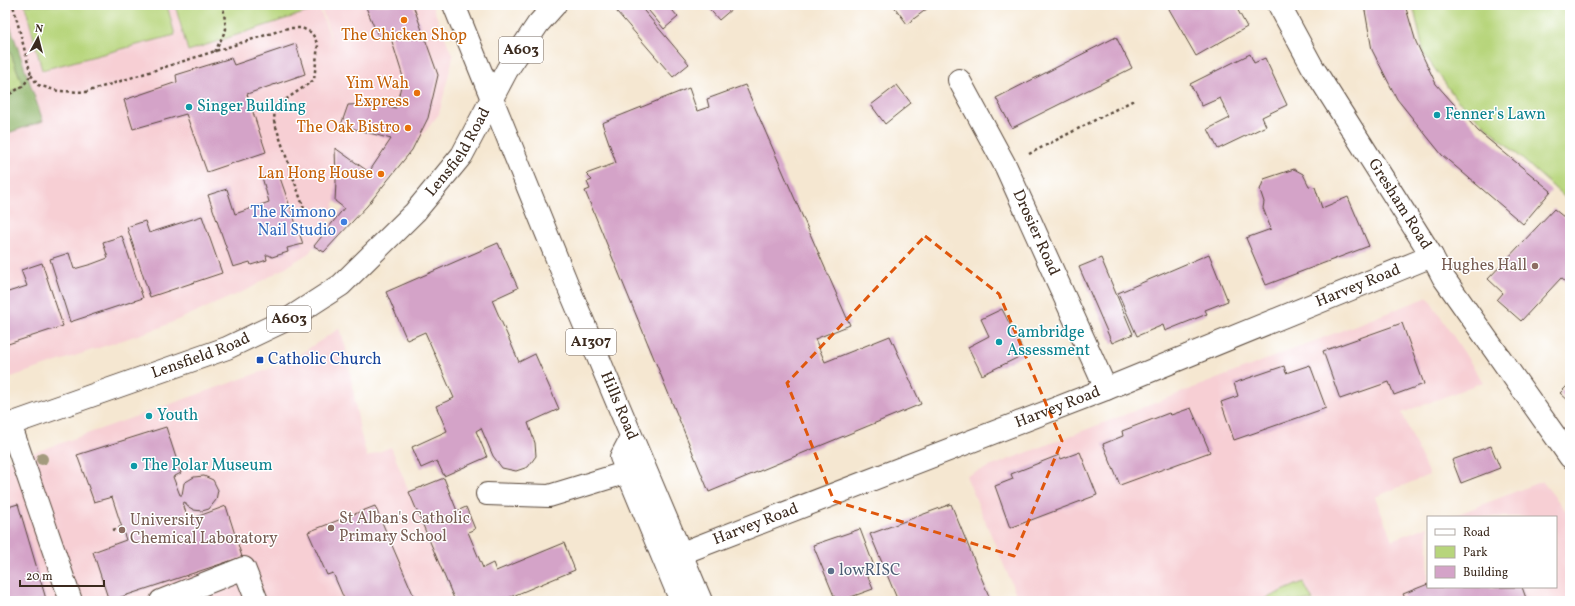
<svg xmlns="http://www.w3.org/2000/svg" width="1575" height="606" font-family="Vollkorn,serif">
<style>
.built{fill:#f7cfd4}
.green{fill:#b7d57c;stroke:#79804d}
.forest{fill:#91b66c;stroke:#667045}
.building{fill:#d4a3c8}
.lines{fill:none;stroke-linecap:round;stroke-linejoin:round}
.minor-casing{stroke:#574639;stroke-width:24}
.major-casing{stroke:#574639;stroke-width:24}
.path{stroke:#574639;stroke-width:2.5;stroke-dasharray:3 3;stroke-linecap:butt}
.minor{stroke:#fff;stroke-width:22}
.major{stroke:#fff;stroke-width:22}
.tree{fill:#a39b7e}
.marked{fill:none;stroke:#df570d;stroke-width:3;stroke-dasharray:8 5;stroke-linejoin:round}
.food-dot{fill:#e8710a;stroke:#fff;stroke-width:1.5}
.culture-dot{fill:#0f9aa8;stroke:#fff;stroke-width:1.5}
.shop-dot{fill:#3f7fe0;stroke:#fff;stroke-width:1.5}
.education-dot{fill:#8d6e63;stroke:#fff;stroke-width:1.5}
.transit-dot{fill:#1a4fb4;stroke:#fff;stroke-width:1.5}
.service-dot{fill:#5c6f8a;stroke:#fff;stroke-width:1.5}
.labels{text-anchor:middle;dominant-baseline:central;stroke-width:3;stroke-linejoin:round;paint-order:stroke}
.shield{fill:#fff;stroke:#766a62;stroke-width:1}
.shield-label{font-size:15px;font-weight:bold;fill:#3b2a1e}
.food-label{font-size:16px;fill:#c56008;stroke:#fff;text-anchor:end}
.culture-label{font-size:16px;fill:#0d838f;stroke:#fff;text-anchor:start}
.street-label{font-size:16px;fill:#3b2a1e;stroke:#fff}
.shop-label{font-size:16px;fill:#366cbe;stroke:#fff;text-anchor:end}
.education-label{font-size:16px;fill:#785e54;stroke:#fff;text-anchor:start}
.transit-label{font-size:16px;fill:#164399;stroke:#fff;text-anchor:start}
.service-label{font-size:16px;fill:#4e5e75;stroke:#fff;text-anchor:start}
</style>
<rect width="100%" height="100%" fill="#fff"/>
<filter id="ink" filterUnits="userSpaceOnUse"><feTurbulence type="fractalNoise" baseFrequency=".025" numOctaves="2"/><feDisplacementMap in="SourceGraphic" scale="8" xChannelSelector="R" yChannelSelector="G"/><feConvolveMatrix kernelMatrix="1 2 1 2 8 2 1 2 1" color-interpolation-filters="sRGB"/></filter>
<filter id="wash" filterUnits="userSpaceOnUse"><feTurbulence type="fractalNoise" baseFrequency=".012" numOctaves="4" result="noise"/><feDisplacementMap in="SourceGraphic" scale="16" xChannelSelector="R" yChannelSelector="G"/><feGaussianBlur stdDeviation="0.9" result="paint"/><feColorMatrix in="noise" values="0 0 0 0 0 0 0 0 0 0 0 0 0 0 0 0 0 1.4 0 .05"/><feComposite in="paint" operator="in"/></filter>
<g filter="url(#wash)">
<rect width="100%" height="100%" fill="#f5e7d1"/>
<path class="built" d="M5,5H318L329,33L331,51L330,33L320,5H432L453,57L439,114L367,204L337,182L335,136L336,182L335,201L327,228L309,253L249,289L159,328L5,379Z
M1428,297L1483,382L1402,413L1429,475L1375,497L1392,540L1428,526V587H1556V517H1451L1542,481L1570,516V601H1019L966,476Z
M340,328L346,348L360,431L367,457L391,447L453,601H5V461L36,452L286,363Z"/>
<path class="green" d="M25,5H167L175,35L42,70Z
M175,5H318L319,8L188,51Z
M1413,5H1570V202L1457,100L1424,54Z
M5,38L23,86L5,95Z
M1303,582L1313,601H1260Z"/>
<path class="forest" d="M5,11L43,121L5,134V95L23,86L5,38Z"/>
<g id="blocks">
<path class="building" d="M365,5H413L438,75L428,118L412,150L367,206L324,252L314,246L344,208L335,201L336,182L335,148L369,172L391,139L341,125L348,105L371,104L396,108L403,77L390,35L378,36Z
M611,5H639L689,64L673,77Z
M644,5H668L678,17L664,29Z
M706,5H730L733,8L719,20Z
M893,5H932L907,24Z
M1177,5H1235L1247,27L1196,56L1169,9Z
M1364,5H1405L1416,42L1436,84L1478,131L1551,191L1523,224L1442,155L1397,99L1372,50Z
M1116,37L1132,68L1012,128L996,98Z
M296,44L305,74L247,94L266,152L207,172L186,114L133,129L124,100L177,82L176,75L231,58L234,65Z
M1250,54L1254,63L1265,58L1287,105L1262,117L1266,126L1218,149L1208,129L1230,118L1220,98L1202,106L1190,84Z
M745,85L850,325L815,339L825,362L890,336L921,404L709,492L585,191L590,189L587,182L592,180L586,174L616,163L602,123L689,88L697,111L709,107L707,99Z
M897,85L911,103L885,124L871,105Z
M1294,169L1303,174L1309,186L1315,187L1322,208L1348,197L1369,246L1266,285L1246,238L1271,229L1263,208L1264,202L1260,190L1264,179Z
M278,172L303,244L287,248L288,252L272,257L269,255H266L267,260L251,265L250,262L233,267L208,195L227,189L235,214L269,202L262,177Z
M1554,209L1570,222V286L1561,278L1521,321L1497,300L1503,293L1488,279Z
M202,216L222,273L150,297L127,227L145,221L149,233Z
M122,236L143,298L70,322L50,259L69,253L74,269L92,264L108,258L103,242Z
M498,243L518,288L492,300L519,362L535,354L559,409L528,423L535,443L536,456L528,467L516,471L502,468L493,456L481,428L476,431L487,457L444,476L437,461L421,468L412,447L447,431L436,406L454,398L425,332L407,340L386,292Z
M1209,254L1228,301L1205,310L1207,314L1165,331L1163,325L1137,336L1118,293Z
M1101,258L1133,334L1112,343L1079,267Z
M42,263L63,326L5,345V293L27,286L21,270Z
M1002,309L1025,354L982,375L968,347L989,336L981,319Z
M1402,323L1424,384L1394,395L1389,382L1340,399L1323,351Z
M1310,365L1326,408L1234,440L1221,402L1238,396L1234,383L1284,366L1286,373Z
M1570,383V402L1560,393Z
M1191,408L1210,452L1120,485L1103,444L1123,436L1122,431L1169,413L1171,415Z
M166,427L181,473L173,477L180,495H182L184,483L194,477L204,476L213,480L218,490L216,500L209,509L202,511L194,510L187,506L185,502L183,503L188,520L226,506L242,557L109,601L93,552L126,540L112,497L94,502L77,455Z
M1491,446L1500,468L1461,483L1452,460Z
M1080,452L1097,495L1010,528L995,486L1013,479L1011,474L1059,455L1061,459Z
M444,478L457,511L466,507L475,529L468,532L483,568L493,563L496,571L564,543L575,570L501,601H455L409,492Z
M18,504L46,599L50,601H5V508Z
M951,504L991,601H898L870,534Z
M375,506L416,601H345L333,573L327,575L308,532Z
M860,529L874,566L865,570L873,589L840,601H836L813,545Z
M1428,584V587H1522L1527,601H1399L1405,598L1403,594Z"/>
</g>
</g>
<g filter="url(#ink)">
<use href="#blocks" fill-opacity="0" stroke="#574639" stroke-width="1"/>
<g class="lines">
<defs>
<g id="minor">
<path d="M454,5L492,99"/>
<path id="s1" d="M1279,5L1312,66L1432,256L1443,277L1570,457"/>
<path id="s2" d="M959,80L1006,167L1106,389"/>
<path d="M10,424L71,601"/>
<path d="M631,438L621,457L681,601"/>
<path d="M487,494L549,496L641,468"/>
<path id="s3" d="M682,553L1106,389L1432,256"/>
<path d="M161,601L244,568L257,601"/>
</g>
<g id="major">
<path id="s4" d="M492,99L568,286L701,601"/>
<path id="s5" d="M5,426L227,348L290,318L341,285L415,212L462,155L507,70L538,24L555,5"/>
</g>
</defs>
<use href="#minor" class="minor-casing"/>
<use href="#major" class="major-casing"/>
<path class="path" d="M215,52L226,29L223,5
M31,75L38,85L58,91L86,92L288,28H302L312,33L318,45L314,80L275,107L274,121L304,209
M5,97L23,86L31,75L13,5
M1029,154L1134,100
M113,530L122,527"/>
<use href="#minor" class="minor"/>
<use href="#major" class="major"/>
</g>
<circle class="tree" cx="42" cy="459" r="6"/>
</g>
<path class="marked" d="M925,236L999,294L1062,441L1014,556L834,501L787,383Z"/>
<g class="food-dot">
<circle cx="404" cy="20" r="4"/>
<circle cx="417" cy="93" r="4"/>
<circle cx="408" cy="128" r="4"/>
<circle cx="381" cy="174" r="4"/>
</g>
<g class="culture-dot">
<circle cx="189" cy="107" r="4"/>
<circle cx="1437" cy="115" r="4"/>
<circle cx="999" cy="342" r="4"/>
<circle cx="149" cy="416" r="4"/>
<circle cx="134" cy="466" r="4"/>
</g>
<circle class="shop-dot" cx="344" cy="222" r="4"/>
<g class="education-dot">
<circle cx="1535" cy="266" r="4"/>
<circle cx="331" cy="528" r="4"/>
<circle cx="122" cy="530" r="4"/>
</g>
<rect class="transit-dot" x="256" y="356" width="8" height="8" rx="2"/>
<circle class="service-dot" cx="831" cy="571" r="4"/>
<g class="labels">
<g class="shield">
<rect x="499" y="37" width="44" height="26" rx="3"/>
<rect x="267" y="306" width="44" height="26" rx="3"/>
<rect x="566" y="329" width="50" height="26" rx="3"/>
</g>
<g class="shield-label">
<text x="521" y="50">A603</text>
<text x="289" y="319">A603</text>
<text x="591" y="342">A1307</text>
</g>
<g class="food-label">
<text x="404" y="36" text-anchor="middle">The Chicken Shop</text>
<text x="409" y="84">Yim Wah<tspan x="409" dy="18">Express</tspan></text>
<text x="400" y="128">The Oak Bistro</text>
<text x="373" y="174">Lan Hong House</text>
</g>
<g class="culture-label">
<text x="197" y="107">Singer Building</text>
<text x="1445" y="115">Fenner's Lawn</text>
<text x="1007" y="333">Cambridge<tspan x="1007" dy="18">Assessment</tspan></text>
<text x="157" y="416">Youth</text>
<text x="142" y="466">The Polar Museum</text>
</g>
<g class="street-label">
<text stroke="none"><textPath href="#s5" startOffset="544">Lensfield Road</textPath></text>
<text stroke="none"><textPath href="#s1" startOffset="233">Gresham Road</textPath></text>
<text stroke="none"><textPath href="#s2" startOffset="171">Drosier Road</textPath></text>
<text stroke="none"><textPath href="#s3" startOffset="727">Harvey Road</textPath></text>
<text stroke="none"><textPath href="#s5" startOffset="208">Lensfield Road</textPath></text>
<text stroke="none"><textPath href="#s4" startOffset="332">Hills Road</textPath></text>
<text stroke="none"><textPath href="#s3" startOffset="403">Harvey Road</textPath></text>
<text stroke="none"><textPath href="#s3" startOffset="79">Harvey Road</textPath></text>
</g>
<g class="shop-label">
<text x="336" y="213">The Kimono<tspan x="336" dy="18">Nail Studio</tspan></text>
</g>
<g class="education-label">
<text x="1527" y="266" text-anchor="end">Hughes Hall</text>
<text x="339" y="519">St Alban's Catholic<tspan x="339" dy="18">Primary School</tspan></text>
<text x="130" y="521">University<tspan x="130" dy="18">Chemical Laboratory</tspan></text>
</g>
<g class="transit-label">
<text x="268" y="360">Catholic Church</text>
</g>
<g class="service-label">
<text x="839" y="571">lowRISC</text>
</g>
</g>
<rect width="1575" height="606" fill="none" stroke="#fff" stroke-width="20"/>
<rect x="1427" y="516" width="130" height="72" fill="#ffffff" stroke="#b1aaa5"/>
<rect x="1435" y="529" width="20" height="6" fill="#ffffff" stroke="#b1aaa5"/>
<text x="1463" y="536" font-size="12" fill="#3b2a1e">Road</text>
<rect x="1435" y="546" width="20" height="12" fill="#b7d57c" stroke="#b1aaa5"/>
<text x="1463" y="556" font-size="12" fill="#3b2a1e">Park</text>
<rect x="1435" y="566" width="20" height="12" fill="#d4a3c8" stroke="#b1aaa5"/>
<text x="1463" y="576" font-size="12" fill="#3b2a1e">Building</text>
<g transform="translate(38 38) rotate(7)" stroke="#ffffff" stroke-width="3" paint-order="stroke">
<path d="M0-3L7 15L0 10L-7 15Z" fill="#3b2a1e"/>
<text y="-6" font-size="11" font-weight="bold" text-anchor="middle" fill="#3b2a1e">N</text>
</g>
<path d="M20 580v6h84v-6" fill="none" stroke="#3b2a1e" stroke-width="2"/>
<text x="26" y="580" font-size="12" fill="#3b2a1e" stroke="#ffffff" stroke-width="3" paint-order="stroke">20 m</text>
</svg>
